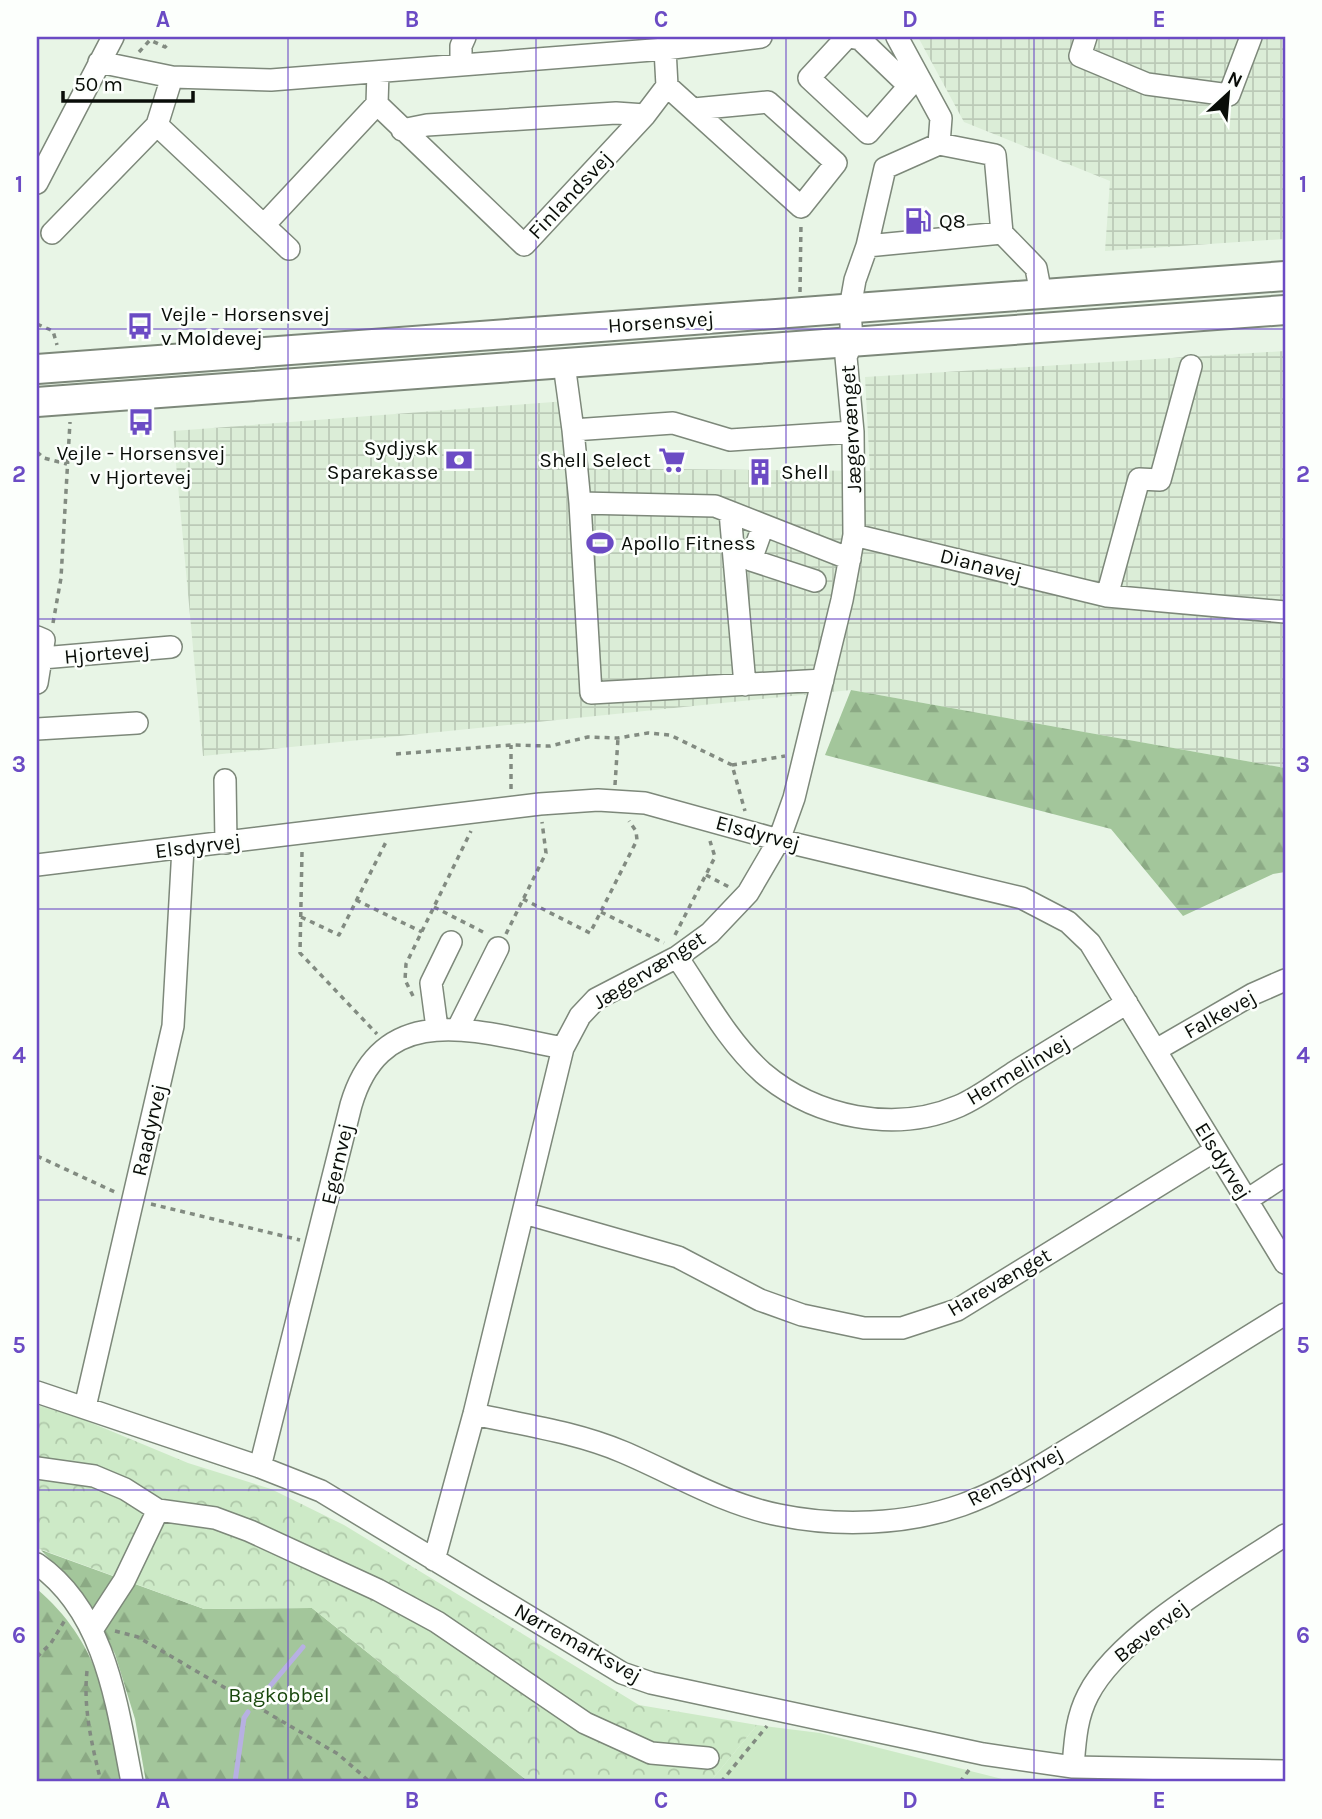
<svg xmlns="http://www.w3.org/2000/svg" width="1322" height="1819" font-family="Karla,sans-serif">
<style>
.industrial{fill:url(#industrial-grid)}
.forest{fill:url(#forest-firs)}
.park{fill:url(#park-crowns)}
.garden{fill:#cdeac7}
.lines{fill:none;stroke-linecap:round;stroke-linejoin:round}
.stream{stroke:#b7b0e2;stroke-width:5}
.minor-casing{stroke:#7d887a;stroke-width:24}
.major-casing{stroke:#7d887a;stroke-width:32}
.path{stroke:#828b81;stroke-width:3.5;stroke-dasharray:5 5;stroke-linecap:butt}
.minor{stroke:#fff;stroke-width:21}
.major{stroke:#fff;stroke-width:28}
.grid{fill:none;stroke:#6b4bc4;stroke-width:2;stroke-opacity:0.55}
.labels{text-anchor:middle;dominant-baseline:central;stroke-width:5;stroke-linejoin:round;paint-order:stroke}
.street-label{font-size:21px;fill:#090d08;stroke:#fcfffc}
.poi-label{font-size:21px;fill:#090d08;stroke:#fcfffc;text-anchor:start}
.park-label{font-size:21px;fill:#19480d;stroke:#fcfffc}
.neatline{fill:none;stroke:#6b4bc4;stroke-width:2.5}
.grid-label{font-size:23px;text-anchor:middle;font-weight:bold;fill:#6b4bc4}
</style>
<defs>
<pattern id="industrial-grid" width="8" height="8" patternUnits="userSpaceOnUse" patternTransform="scale(1.75)"><rect width="8" height="8" fill="#dbedd7"/><path d="M0 4h8M4 0v8" fill="none" stroke="#bbcab7"/></pattern>
<pattern id="forest-firs" width="22" height="20" patternUnits="userSpaceOnUse" patternTransform="scale(1.75)"><rect width="22" height="20" fill="#a3c69b"/><path d="M5 1l3.5 6h-7zM16 11l3.5 6h-7z" fill="#8ba984"/></pattern>
<pattern id="park-crowns" width="20" height="18" patternUnits="userSpaceOnUse" patternTransform="scale(1.75)"><rect width="20" height="18" fill="#cdeac7"/><path d="M2 6a3 3 0 1 1 6 0M12 15a3 3 0 1 1 6 0" fill="none" stroke="#afc8a9"/></pattern>
</defs>
<rect width="100%" height="100%" fill="#e8f5e6"/>
<path class="industrial" d="M918,37H1285V239L1105,251L1110,181L964,122Z
M1285,351V768L851,690L203,756L173,431L566,401V468L870,471L865,377Z"/>
<path class="forest" d="M851,690L1285,768V872L1273,874L1183,916L1111,829L825,755Z
M41,1550L204,1609L312,1608L529,1782H146L135,1719L115,1654L84,1595Z
M37,1589C99,1642 109,1705 124,1782H37Z"/>
<path class="park" d="M37,1405L82,1419L188,1463L271,1489L344,1525L639,1705L757,1725L710,1782H529L312,1608L204,1609L37,1548Z"/>
<path class="garden" d="M757,1725L820,1733L1014,1782H710Z"/>
<g class="lines">
<path class="stream" d="M260,1698L303,1647
M235,1782L244,1718L248,1712"/>
<defs>
<path id="minor" d="M847,37L809,78L868,133L918,76
M850,37L860,39L909,86
M897,37L941,118L939,144L995,155L1002,233
M1086,37L1080,56L1147,84L1229,95L1251,37
M665,49L667,86L801,207L836,163L768,102L694,109
M99,62L172,77L271,80L665,49L761,37
M461,64V46L465,37
M378,72L377,104L524,245L645,115L667,86
M172,77L157,125L289,249
M402,130L427,125L616,113L645,115
M37,183L113,37
M264,225L377,104
M52,233L157,125
M867,246L1002,233L1036,268L1041,294
M564,364L573,430L673,423L730,440L853,432
M573,430L580,503
M730,512L745,685
M763,526L751,560L815,581
M854,535L1107,596L1285,612
M1107,596L1139,479L1160,480L1191,366
M37,637L44,640L37,683
M42,658L171,647
M823,680L591,693L580,503L715,506L850,559
M37,729L137,723
M225,780L226,843
M37,865L540,804L598,800L645,803L779,840L1022,898L1068,922L1090,943L1285,1263
M677,957C703,995 728,1042 763,1073C815,1117 894,1134 959,1106C978,1098 996,1084 1013,1073C1051,1050 1089,1026 1127,1003
M437,1028L431,983L451,942
M458,1028L498,948
M1156,1050L1253,994L1285,980
M1247,1200L1285,1175
M524,1213L678,1257L760,1300L802,1315L864,1328H902L957,1310L1216,1150
M37,1392L260,1467L321,1491L622,1673L651,1683L983,1754L1073,1767L1285,1771
M85,1407L173,1026L183,848
M474,1414C524,1425 576,1432 623,1452C675,1474 723,1504 779,1515C837,1527 906,1525 962,1505C1005,1490 1045,1463 1083,1440C1151,1398 1218,1355 1285,1314
M260,1467L351,1105C383,996 481,1033 563,1048
M37,1468L94,1476L125,1489L158,1510L215,1518L250,1531L378,1590L437,1622L585,1723L651,1753L708,1758
M434,1560L474,1414L563,1048L580,1016L596,999L677,957L710,933L748,893L779,840L794,798L842,600L854,535L853,432L846,357L852,342L850,308L855,280L867,246L885,168L939,144
M37,1564C106,1612 117,1706 132,1782
M92,1630L124,1581L158,1510
M1073,1767C1075,1742 1076,1718 1088,1695C1118,1635 1228,1573 1285,1535"/>
<path id="major" d="M37,369L1285,276
M37,402L1285,310"/>
</defs>
<use href="#minor" class="minor-casing"/>
<use href="#major" class="major-casing"/>
<path class="path" d="M139,52L150,40L165,47L167,45
M800,292L801,223
M37,324L53,331L57,345
M37,452L44,458L67,464
M53,623L61,578L70,422
M396,754L511,745L550,746L588,737L618,738L648,733L670,735L732,765L745,811
M732,765L785,756
M615,785L618,738
M511,789V745
M302,852L300,953L377,1034
M706,875L729,887
M523,899L590,933L637,840L636,831L629,821
M356,900L422,932
M434,907L487,934
M601,912L664,943
M301,917L339,935L387,840
M506,934L546,853L542,822
M675,935L715,857L710,841
M413,996L405,980L406,964L471,831
M37,1156L117,1193
M151,1204L300,1240
M115,1631L138,1637L338,1754L370,1782
M37,1657L51,1643L65,1620
M87,1671C83,1709 92,1745 101,1782
M721,1782L767,1726
M960,1782L969,1770"/>
<use href="#minor" class="minor"/>
<use href="#major" class="major"/>
</g>
<path class="grid" d="M288,37V1782M536,37V1782M786,37V1782M1034,37V1782M37,329H1285M37,619H1285M37,909H1285M37,1200H1285M37,1490H1285"/>
<defs>
<symbol id="fuel-bare" viewBox="-9 -9 18 18"><path d="M-5.5-6h7V0h2V4h1.3V-2.5L3-4.5l.8-.8L6-3V5H2.5V1h-1V6h-7ZM-4.2-4.7v3.2H.2V-4.7Z" fill="#6b4bc4" stroke="#fcfffc" stroke-width="2.5" paint-order="stroke"/></symbol>
<symbol id="bus-bare" viewBox="-9 -9 18 18"><path d="M-5-6H5V4H4V6H2V4H-2V6H-4V4H-5ZM-3.5-4V0h7V-4ZM-3.5 1.2v1.5H-2V1.2ZM2 1.2v1.5H3.5V1.2Z" fill="#6b4bc4" stroke="#fcfffc" stroke-width="2.5" paint-order="stroke"/></symbol>
<symbol id="bank-bare" viewBox="-9 -9 18 18"><path d="M-6-4H6V4H-6ZM0-2.3a2.3 2.3 0 1 0 0 4.6a2.3 2.3 0 1 0 0-4.6Z" fill="#6b4bc4" stroke="#fcfffc" stroke-width="2.5" paint-order="stroke"/></symbol>
<symbol id="supermarket-bare" viewBox="-9 -9 18 18"><path d="M-6-5.5h2.5l.6 2H6L4.5 2H-2.5L-4.4-4H-6ZM-1.5 3.2a1.3 1.3 0 1 0 .1 0ZM3 3.2a1.3 1.3 0 1 0 .1 0Z" fill="#6b4bc4" stroke="#fcfffc" stroke-width="2.5" paint-order="stroke"/></symbol>
<symbol id="building-bare" viewBox="-9 -9 18 18"><path d="M-4-6H4V6H1V3H-1V6H-4ZM-2.5-4.3h1.7v1.8h-1.7ZM.8-4.3h1.7v1.8H.8ZM-2.5-1h1.7V.8h-1.7ZM.8-1h1.7V.8H.8Z" fill="#6b4bc4" stroke="#fcfffc" stroke-width="2.5" paint-order="stroke"/></symbol>
<symbol id="stadium-bare" viewBox="-9 -9 18 18"><path d="M0-5a6.5 5 0 1 0 0 10a6.5 5 0 1 0 0-10ZM-3.5-1.8h7v3.6h-7Z" fill="#6b4bc4" stroke="#fcfffc" stroke-width="2.5" paint-order="stroke"/></symbol>
</defs>
<g fill-rule="evenodd">
<use href="#fuel-bare" x="899" y="202" width="38" height="38"/>
<use href="#bus-bare" x="121" y="307" width="38" height="38"/>
<use href="#bus-bare" x="122" y="403" width="38" height="38"/>
<use href="#bank-bare" x="440" y="441" width="38" height="38"/>
<use href="#supermarket-bare" x="653" y="441" width="38" height="38"/>
<use href="#building-bare" x="741" y="453" width="38" height="38"/>
<use href="#stadium-bare" x="581" y="524" width="38" height="38"/>
</g>
<g class="labels">
<g class="street-label">
<text transform="translate(570 195) rotate(-47)">Finlandsvej</text>
<text transform="translate(661 322) rotate(-4)">Horsensvej</text>
<text transform="translate(851 429) rotate(-93)">Jægervænget</text>
<text transform="translate(981 565) rotate(14)">Dianavej</text>
<text transform="translate(107 653) rotate(-5)">Hjortevej</text>
<text transform="translate(758 833) rotate(15)">Elsdyrvej</text>
<text transform="translate(198 846) rotate(-7)">Elsdyrvej</text>
<text transform="translate(649 970) rotate(-32)">Jægervænget</text>
<text transform="translate(1220 1014) rotate(-29)">Falkevej</text>
<text transform="translate(1018 1070) rotate(-31)">Hermelinvej</text>
<text transform="translate(149 1130) rotate(-77)">Raadyrvej</text>
<text transform="translate(1223 1161) rotate(58)">Elsdyrvej</text>
<text transform="translate(337 1164) rotate(-77)">Egernvej</text>
<text transform="translate(999 1282) rotate(-30)">Harevænget</text>
<text transform="translate(1015 1476) rotate(-28)">Rensdyrvej</text>
<text transform="translate(1151 1631) rotate(-38)">Bævervej</text>
<text transform="translate(578 1643) rotate(29)">Nørremarksvej</text>
</g>
<g class="poi-label">
<text x="939" y="221">Q8</text>
<text x="161" y="314">Vejle - Horsensvej<tspan x="161" dy="24">v Moldevej</tspan></text>
<text x="438" y="448" text-anchor="end">Sydjysk<tspan x="438" dy="24">Sparekasse</tspan></text>
<text x="141" y="453" text-anchor="middle">Vejle - Horsensvej<tspan x="141" dy="24">v Hjortevej</tspan></text>
<text x="651" y="460" text-anchor="end">Shell Select</text>
<text x="781" y="472">Shell</text>
<text x="621" y="543">Apollo Fitness</text>
</g>
<g class="park-label">
<text x="279" y="1695">Bagkobbel</text>
</g>
</g>
<rect width="1322" height="1819" fill="none" stroke="#fcfffc" stroke-width="77"/>
<g transform="translate(1228 94) rotate(26)" stroke="#fcfffc" stroke-width="5" paint-order="stroke">
<path d="M0-5L12 26L0 18L-12 26Z" fill="#090d08"/>
<text y="-10" font-size="19" font-weight="bold" text-anchor="middle" fill="#090d08">N</text>
</g>
<path d="M63 91v10h130v-10" fill="none" stroke="#090d08" stroke-width="3.5"/>
<text x="74" y="91" font-size="21" fill="#090d08" stroke="#fcfffc" stroke-width="5" paint-order="stroke">50 m</text>
<rect x="38" y="38" width="1246" height="1742" class="neatline"/>
<g class="grid-label">
<text x="163" y="27">A</text>
<text x="412" y="27">B</text>
<text x="661" y="27">C</text>
<text x="910" y="27">D</text>
<text x="1159" y="27">E</text>
<text x="19" y="192">1</text>
<text x="1303" y="192">1</text>
<text x="19" y="482">2</text>
<text x="1303" y="482">2</text>
<text x="19" y="772">3</text>
<text x="1303" y="772">3</text>
<text x="19" y="1063">4</text>
<text x="1303" y="1063">4</text>
<text x="19" y="1353">5</text>
<text x="1303" y="1353">5</text>
<text x="19" y="1643">6</text>
<text x="1303" y="1643">6</text>
<text x="163" y="1808">A</text>
<text x="412" y="1808">B</text>
<text x="661" y="1808">C</text>
<text x="910" y="1808">D</text>
<text x="1159" y="1808">E</text>
</g>
</svg>
